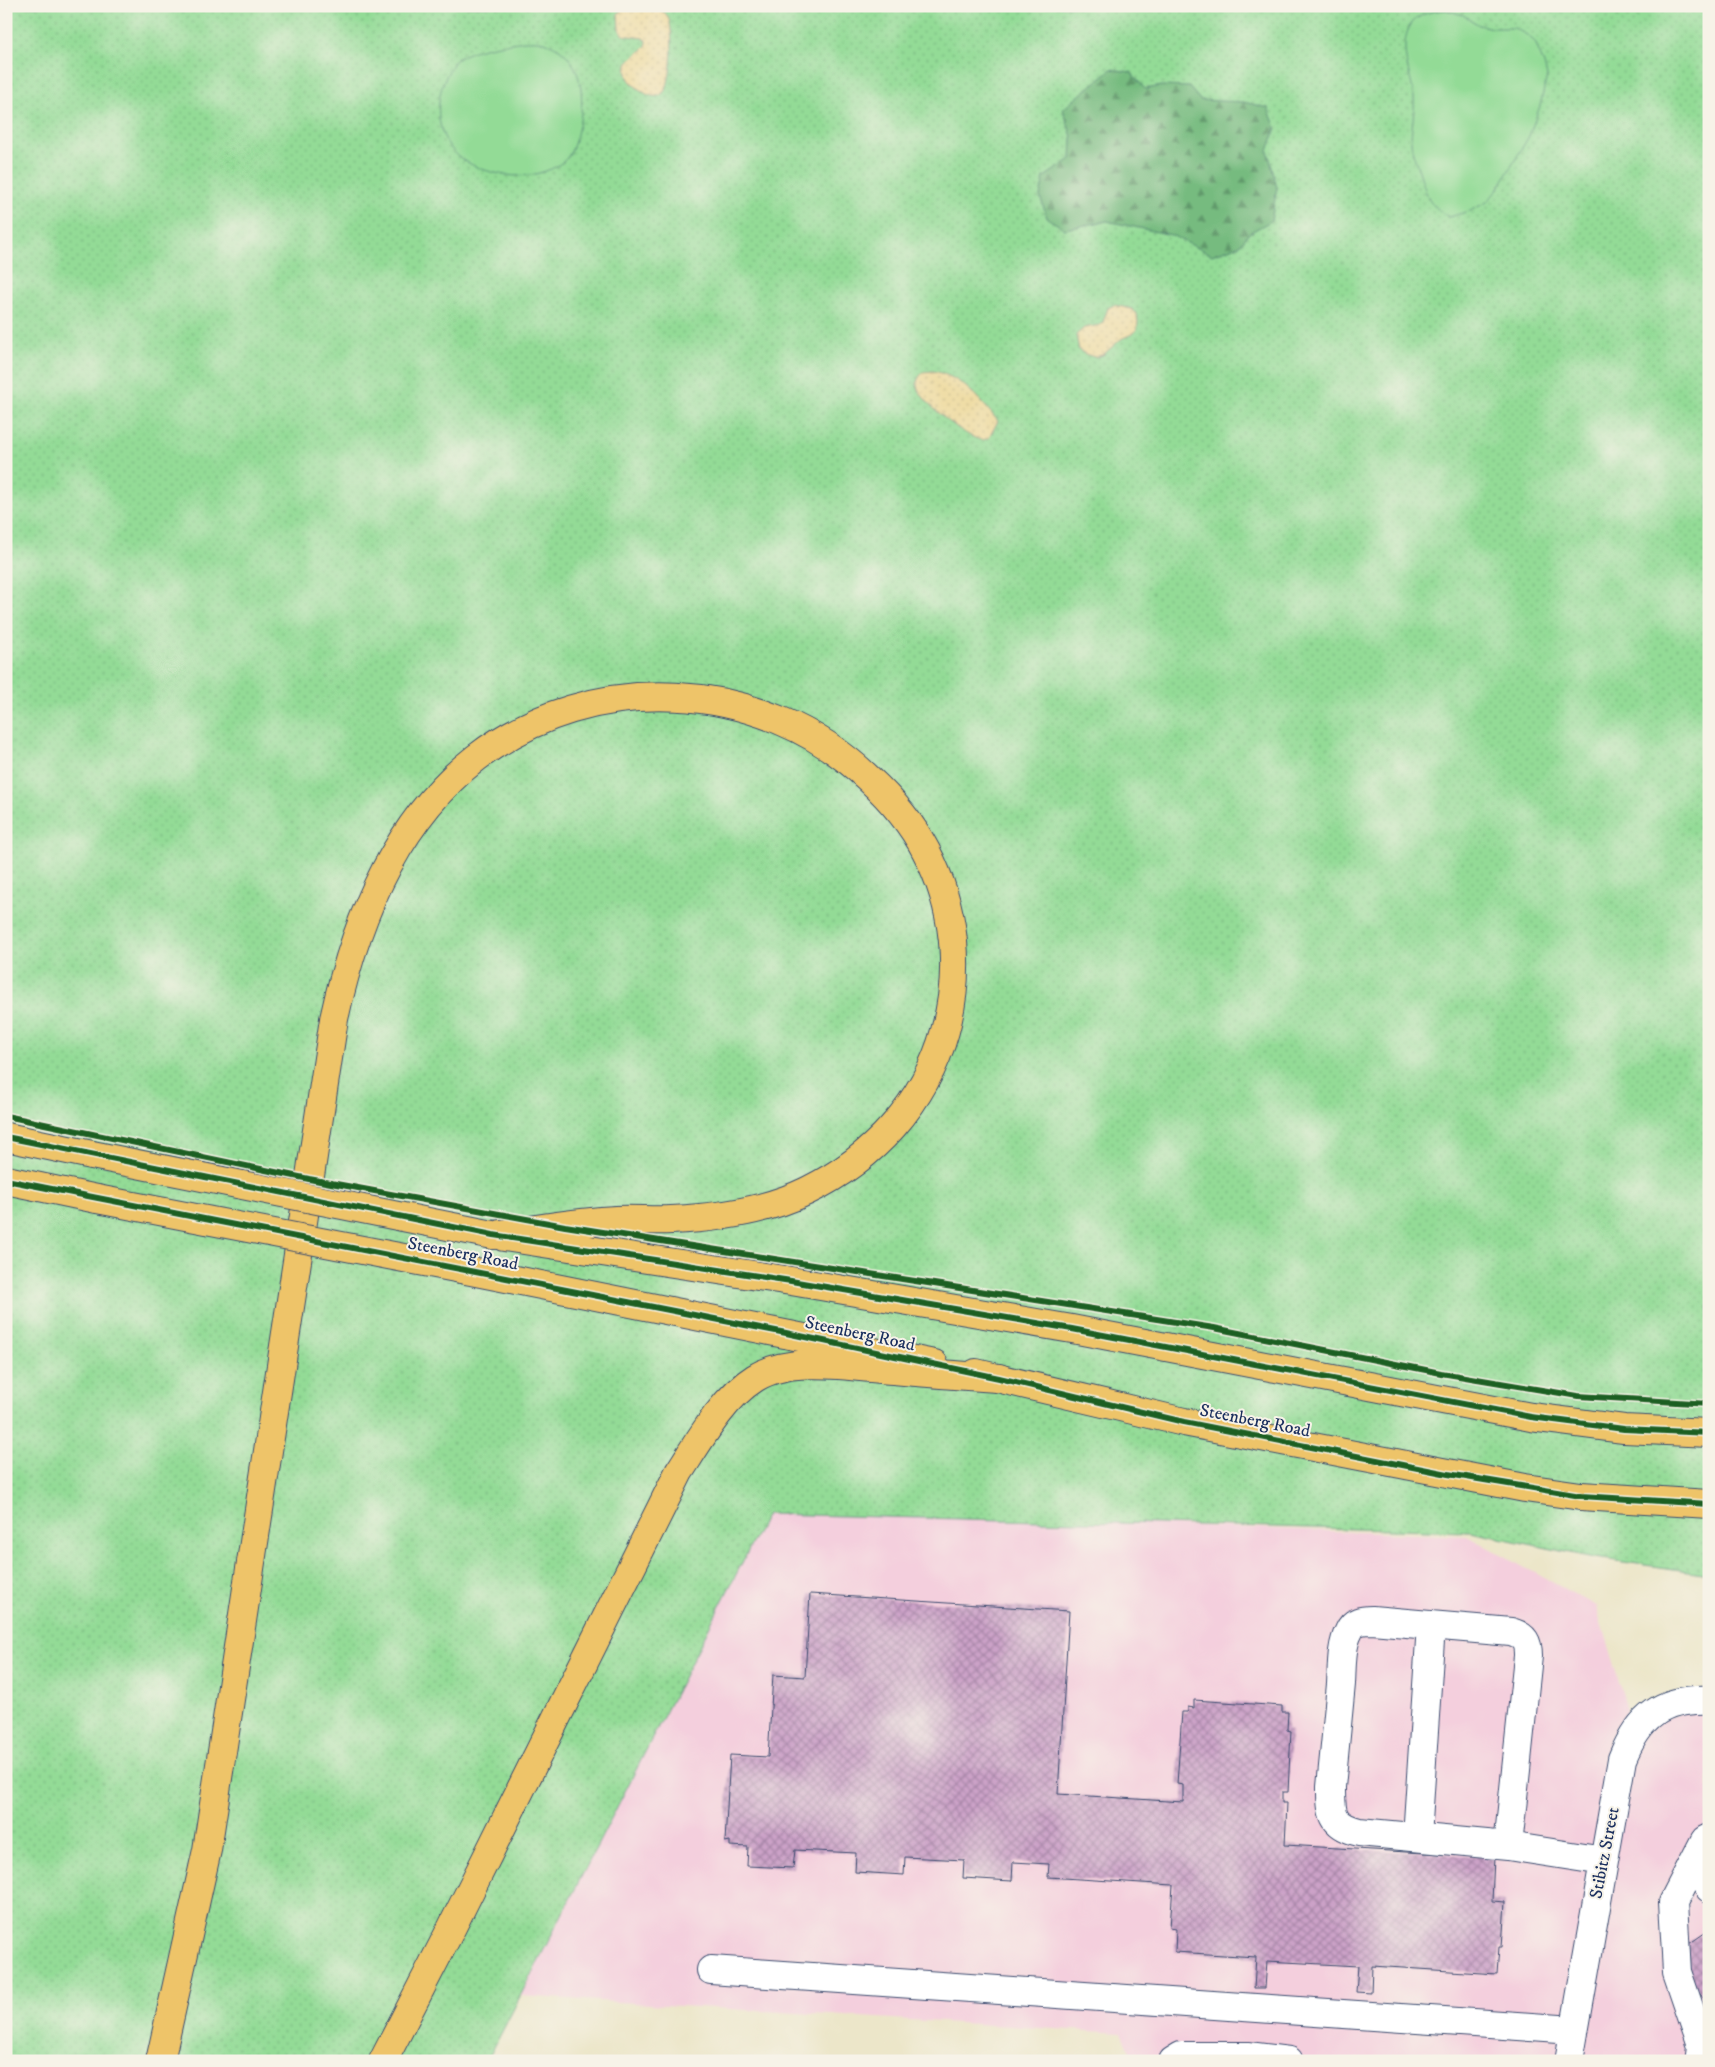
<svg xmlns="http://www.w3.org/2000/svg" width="1715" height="2067" font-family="'IM FELL DW Pica',serif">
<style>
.built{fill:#f4cfdd}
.green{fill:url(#green-dots);stroke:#57857a}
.forest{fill:url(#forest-firs);stroke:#48756e}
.sand{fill:url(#sand-dots);stroke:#84847e}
.pitch{fill:#93db96;stroke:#57857a}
.building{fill:url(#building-cross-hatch)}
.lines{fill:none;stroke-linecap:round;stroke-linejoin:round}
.minor-casing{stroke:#3a4a6e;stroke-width:30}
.major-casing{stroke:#3a4a6e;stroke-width:30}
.highway-casing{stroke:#3a4a6e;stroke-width:30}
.minor{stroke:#fff;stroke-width:28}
.major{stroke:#eec469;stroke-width:28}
.highway{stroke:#eec469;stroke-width:28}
.major-bridge-casing{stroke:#3a4a6e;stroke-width:30;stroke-linecap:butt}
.major-bridge{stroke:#eec469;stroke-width:28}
.cycleway-casing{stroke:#f7f3e8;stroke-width:9}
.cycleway{stroke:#1b5e20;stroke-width:6}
.labels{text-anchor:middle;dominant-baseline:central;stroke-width:4;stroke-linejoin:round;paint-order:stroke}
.street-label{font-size:18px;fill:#1b2f5e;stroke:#f7f3e8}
</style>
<defs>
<pattern id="green-dots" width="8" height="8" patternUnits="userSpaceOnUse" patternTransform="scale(1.25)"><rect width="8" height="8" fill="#93db96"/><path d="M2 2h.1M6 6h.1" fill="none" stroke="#7ebc84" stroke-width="1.8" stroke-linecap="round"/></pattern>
<pattern id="forest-firs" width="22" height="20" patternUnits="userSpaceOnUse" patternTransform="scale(1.25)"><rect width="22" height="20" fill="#76bb7f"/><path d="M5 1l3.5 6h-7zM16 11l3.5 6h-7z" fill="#60986b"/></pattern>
<pattern id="sand-dots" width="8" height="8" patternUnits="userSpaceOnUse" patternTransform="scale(1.25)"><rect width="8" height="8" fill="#eeda9e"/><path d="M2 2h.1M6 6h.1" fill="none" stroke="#ccbb8a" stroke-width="1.8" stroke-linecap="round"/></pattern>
<pattern id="building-cross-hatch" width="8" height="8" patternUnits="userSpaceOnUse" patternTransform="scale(1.25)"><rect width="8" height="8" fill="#cca2c8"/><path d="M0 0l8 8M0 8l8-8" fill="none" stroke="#a584a6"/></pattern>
</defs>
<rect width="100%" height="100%" fill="#f7f3e8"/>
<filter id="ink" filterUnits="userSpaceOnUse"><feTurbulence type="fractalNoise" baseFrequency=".02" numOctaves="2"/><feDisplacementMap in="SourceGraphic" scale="10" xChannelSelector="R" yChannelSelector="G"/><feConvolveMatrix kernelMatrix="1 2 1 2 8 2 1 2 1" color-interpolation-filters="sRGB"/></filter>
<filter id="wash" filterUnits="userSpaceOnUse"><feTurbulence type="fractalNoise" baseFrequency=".0096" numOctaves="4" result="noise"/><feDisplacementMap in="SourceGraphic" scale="20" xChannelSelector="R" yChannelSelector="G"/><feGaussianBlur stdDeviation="1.12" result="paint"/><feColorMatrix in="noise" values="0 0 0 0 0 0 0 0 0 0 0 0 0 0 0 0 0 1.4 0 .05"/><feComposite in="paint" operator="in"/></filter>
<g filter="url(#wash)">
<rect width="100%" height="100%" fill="#ece6c9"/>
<path class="built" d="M767,1510L1467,1536L1596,1606L1634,1732L1709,1700V2061H1135L1121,2033L520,1996Z"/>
<path class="green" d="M6,6H1709V1574L1595,1558L1471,1532L767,1514L487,2061H6Z"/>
<path class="forest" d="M1111,69L1131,72L1145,89L1162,86L1189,87L1200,100L1244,102L1268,108L1276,128L1268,151L1277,188L1271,221L1249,233L1240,245L1212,255L1171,235L1107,221L1065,229L1047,218L1040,196L1044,177L1071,159L1072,137L1063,109Z"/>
<path class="sand" d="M624,6H657C661,9 666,13 668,17C674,28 673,84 663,93C657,99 648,96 642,91C637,88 628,81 627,74C622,55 647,54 647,41L643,38L623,35L619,29L618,14Z
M1114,305L1132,309L1137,314L1138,322L1137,329L1132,334L1121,339L1103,355L1094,357L1085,354L1079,350L1076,335L1084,328L1100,325L1103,322L1108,308Z
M933,371C963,377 979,399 998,421L989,438C987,439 983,440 982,440C967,439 919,400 917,386C916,380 920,376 923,372Z"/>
<path class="pitch" d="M1446,10L1463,15L1479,25L1492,28H1514L1527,35L1535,42L1544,64L1547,76L1540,106L1529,136L1498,189L1487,202L1470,211L1449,217C1426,205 1426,190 1418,168C1415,159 1411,149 1411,139C1412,124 1415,112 1414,97C1411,75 1398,47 1410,26C1418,13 1433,11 1446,10Z
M524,41C531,41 540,40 547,43C583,55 586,98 578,130C576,139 572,154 564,161C550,173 525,178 506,175C491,173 469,166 457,155C434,134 434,96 449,71C451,68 453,63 455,61C469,48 506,44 524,41Z"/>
<g id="blocks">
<path class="building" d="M810,1594L1069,1611L1058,1794L1183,1802V1785L1177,1784L1182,1712H1188V1707L1194,1708V1700L1282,1706V1712H1288L1287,1730L1291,1731L1288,1792H1282V1803H1287L1285,1845L1494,1857L1492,1901L1505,1902L1502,1947H1499L1497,1974L1372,1966L1371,1993L1356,1992L1358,1966L1267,1961L1265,1988H1254L1256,1957L1175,1952L1176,1929L1170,1928L1173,1885L1048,1877L1049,1864L1013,1862L1012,1881L963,1878L964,1860L905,1857L904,1875L855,1872L856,1853L795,1850L793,1868L747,1866L748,1847L730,1846V1841L725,1842L730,1755L768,1757L773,1675L805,1677Z
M1709,1929V2006L1692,1983L1683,1947Z"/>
</g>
</g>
<g filter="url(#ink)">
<use href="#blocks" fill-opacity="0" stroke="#3a4a6e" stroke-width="1"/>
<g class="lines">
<defs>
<path id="minor" d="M1417,1837L1431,1625
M1508,1846L1528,1656C1528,1642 1525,1636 1511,1632L1372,1620C1362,1620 1353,1621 1349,1631C1341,1646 1342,1667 1341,1684C1338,1718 1334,1753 1331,1787C1331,1813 1331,1825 1359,1832L1508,1846L1604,1861
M1693,1864L1709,1888
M711,1970L1574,2030
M1173,2061L1181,2056H1248L1289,2061
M1569,2061L1622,1759C1639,1717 1662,1698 1709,1700
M1700,2061L1702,2045L1677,1972L1673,1902L1705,1840L1709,1838"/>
<path id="major" d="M6,1137L92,1155
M6,1180L97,1199
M504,1237L791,1281L1072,1329L1531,1417L1624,1429L1709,1433
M461,1269L934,1364
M976,1373L1184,1422L1525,1488L1581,1496L1709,1504"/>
<path id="highway" d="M160,2061L207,1850L334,1019C355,922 395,821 476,758C591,669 763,677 868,778C892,800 911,822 926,851C955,907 962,970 945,1031C925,1103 873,1159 807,1191C766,1211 716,1218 671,1220C653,1221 634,1219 616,1220C575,1222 534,1230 493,1235
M383,2061L452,1927L679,1472C699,1441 723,1398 755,1378C792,1355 851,1367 893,1370C928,1373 963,1376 999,1378"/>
</defs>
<use href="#minor" class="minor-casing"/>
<use href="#major" class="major-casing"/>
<use href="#highway" class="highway-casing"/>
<use href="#minor" class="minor"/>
<use href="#major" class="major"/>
<use href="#highway" class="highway"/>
<defs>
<path id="major-bridge" d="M92,1155L493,1235
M97,1199L461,1269"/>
</defs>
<use href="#major-bridge" class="major-bridge-casing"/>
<use href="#major-bridge" class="major-bridge"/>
<defs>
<path id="cycleway" d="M6,1116L309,1179L565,1226L1214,1328L1441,1373L1578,1396L1709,1404
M6,1137L493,1235L791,1281L1072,1329L1531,1417L1624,1429L1709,1433
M6,1180L786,1333L999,1378L1184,1422L1448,1474L1581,1496L1709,1504"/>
</defs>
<use href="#cycleway" class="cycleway-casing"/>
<use href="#cycleway" class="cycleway"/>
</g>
</g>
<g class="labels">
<g class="street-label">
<text transform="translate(463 1254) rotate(11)">Steenberg Road</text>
<text transform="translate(860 1334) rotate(12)">Steenberg Road</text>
<text transform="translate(1255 1421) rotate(11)">Steenberg Road</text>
<text transform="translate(1605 1853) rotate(-79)">Stibitz Street</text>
</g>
</g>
<rect width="1715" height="2067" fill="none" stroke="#f7f3e8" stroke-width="25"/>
</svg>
